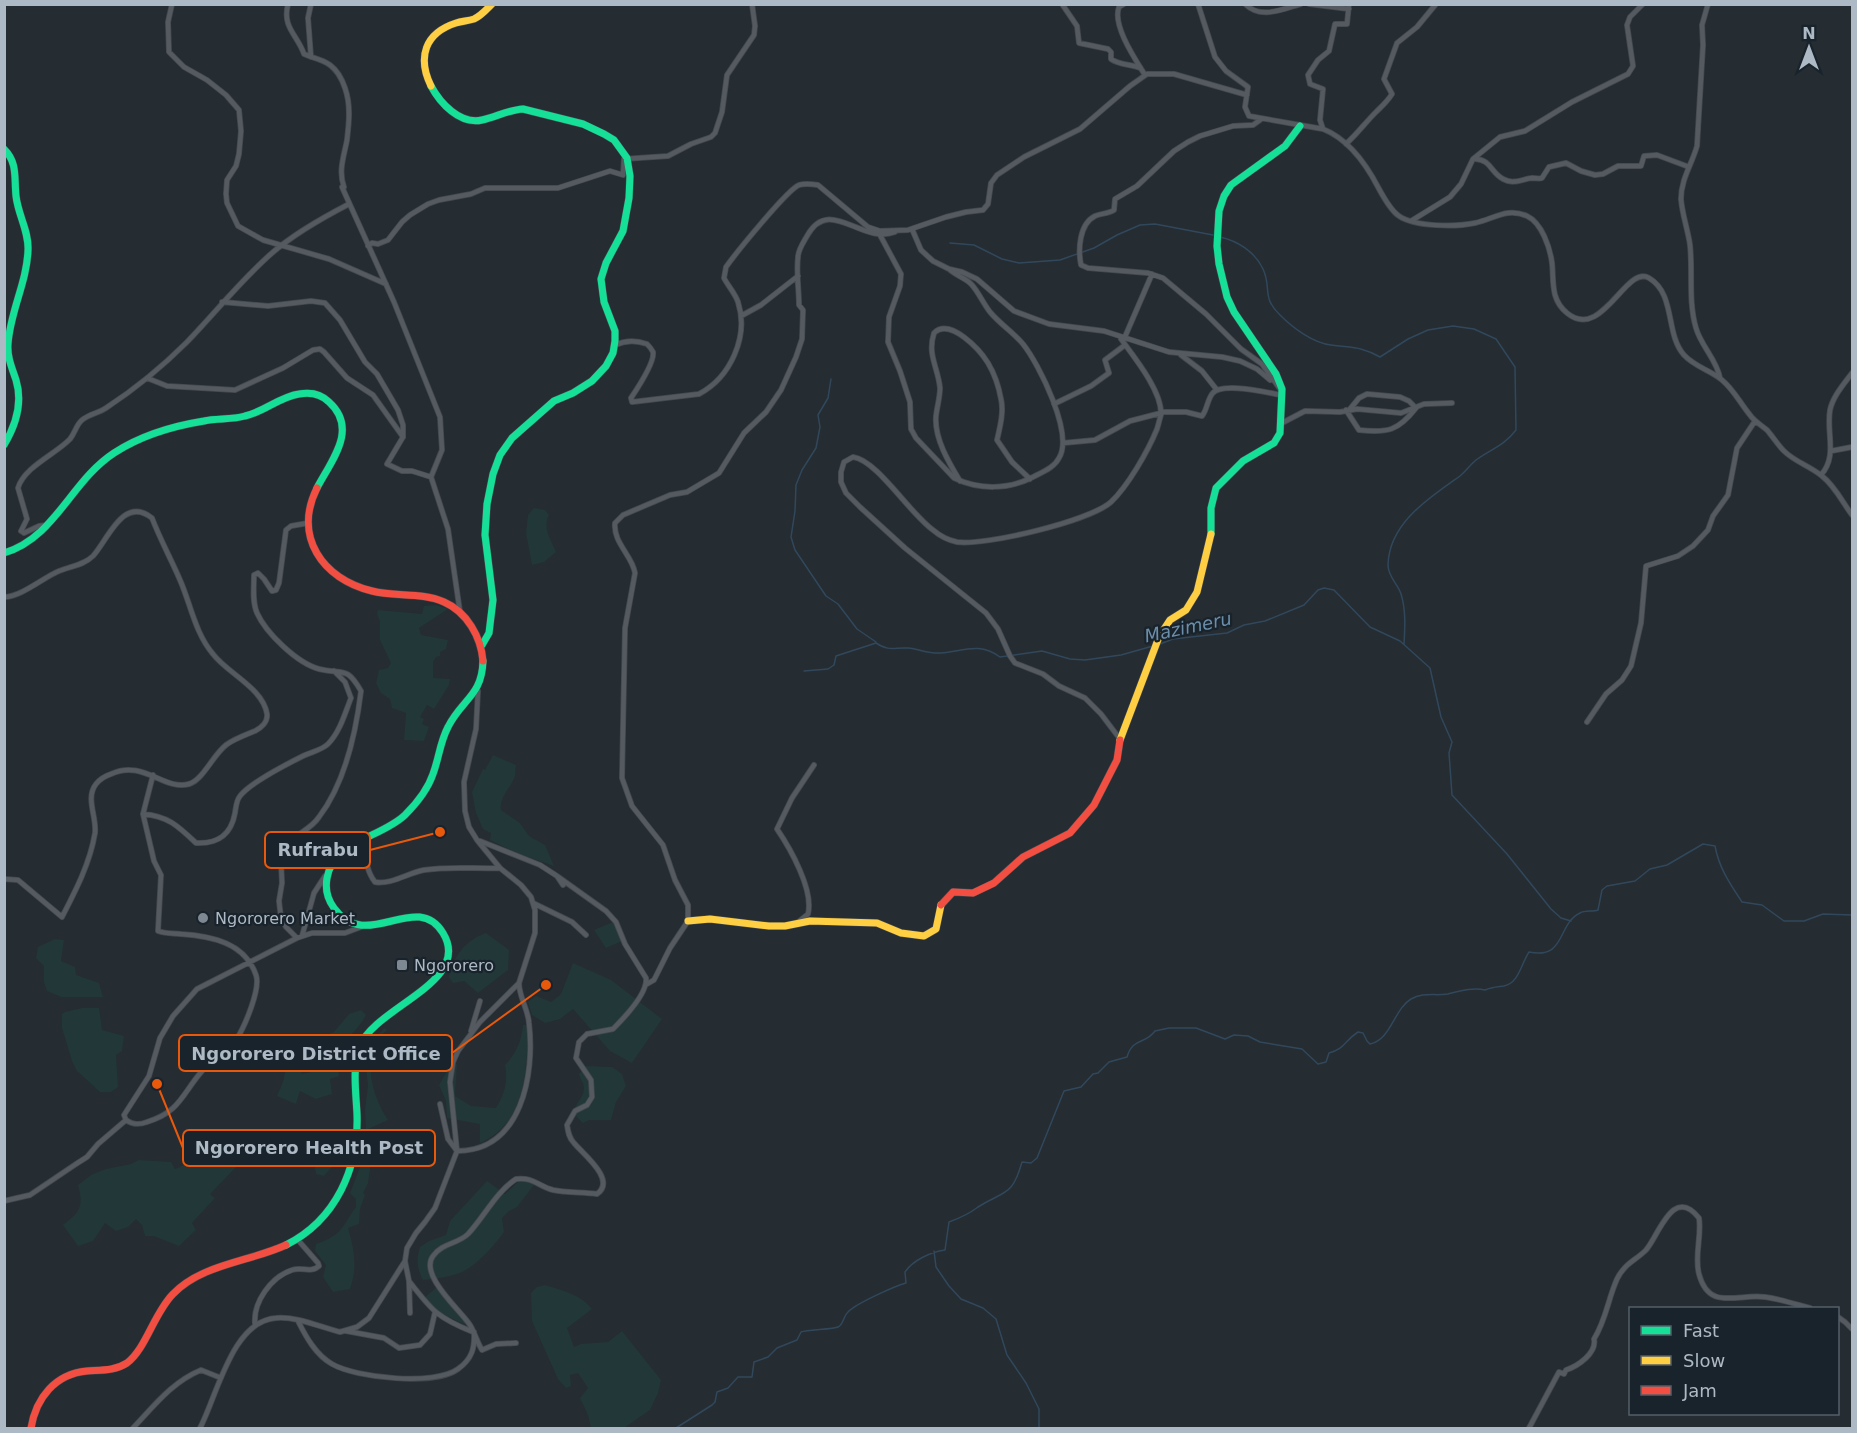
<svg xmlns="http://www.w3.org/2000/svg" width="1857" height="1433" font-family="'DejaVu Sans',sans-serif">
<style>
.green{fill:#223738}
.lines{fill:none;stroke-linecap:round;stroke-linejoin:round}
.stream{stroke:#31485c;stroke-width:1.5}
.street-casing{stroke:#42484d;stroke-width:6}
.fast-casing{stroke:#42484d;stroke-width:8}
.slow-casing{stroke:#42484d;stroke-width:8}
.jam-casing{stroke:#42484d;stroke-width:8}
.street{stroke:#545a60;stroke-width:4.5}
.fast{stroke:#16e098;stroke-width:7}
.slow{stroke:#ffcf43;stroke-width:7}
.jam{stroke:#f24e42;stroke-width:7}
.poi-dot{fill:#7d8892;stroke:#19232c;stroke-width:2}
.labels{text-anchor:middle;dominant-baseline:central;stroke-width:4.5;stroke-linejoin:round;paint-order:stroke}
.poi-label{font-size:16px;fill:#adb9c5;stroke:#19232c;text-anchor:start}
.water-label{font-size:18px;font-style:italic;fill:#6c8eaa;stroke:#19232c}
.leader{fill:none;stroke:#e8590c;stroke-width:2}
.callout-dot{fill:#e8590c;stroke:#19232c;stroke-width:2}
.callout{fill:#19232c;stroke:#e8590c;stroke-width:2}
.callout-label{font-size:18px;text-anchor:middle;font-weight:bold;fill:#adb9c5}
</style>
<rect width="100%" height="100%" fill="#252c32"/>
<path class="green" d="M534,508L545,510L549,515C542,527 551,540 556,552L544,562L532,565L526,533L528,515Z
M436,605L448,609L419,628L421,635L448,640L446,649L440,652V656L436,657L433,662V678L450,679L449,685L434,709L427,705L420,717L424,719L422,724L429,727L424,741L404,740L406,713L392,708L390,699L381,693L376,683L379,670L388,668L391,663L380,640V622L377,613L378,610L422,614L424,606Z
M493,755L516,765C515,770 516,775 514,779C509,789 499,799 501,810L520,823L529,836L545,845L554,866L517,853L490,840L491,833L483,829L476,813L472,792L483,769L485,770Z
M613,922L622,941L606,948L594,930Z
M486,933L509,950L508,970L478,993L464,981L453,983L449,977C453,956 466,940 486,933Z
M55,939L64,940L61,961L75,967L76,975L99,983L103,997H61L47,991L44,982V966L36,958L38,947Z
M573,963L611,980L662,1019L632,1063L610,1051L573,1009L560,1019L545,1023L532,1015L528,1002L536,996L551,1002L561,994Z
M82,1008H99L102,1030L124,1036L122,1051L116,1055L118,1087L111,1092H100L77,1071L72,1061L62,1028V1014L65,1012Z
M361,1010L366,1015C360,1027 350,1035 342,1046L332,1047V1054H340L338,1063L339,1076L330,1079L332,1094L316,1099L300,1091L296,1104L277,1096L283,1082L287,1064H299L302,1074L311,1072L318,1055L323,1036L334,1032L349,1014Z
M523,1025H528C527,1070 527,1122 480,1143V1124L447,1118L446,1101L439,1085L449,1068L457,1064L455,1096L471,1106L496,1108C505,1093 508,1082 505,1065C517,1052 521,1042 523,1025Z
M384,1028L387,1030C383,1034 377,1039 375,1045C365,1071 374,1098 388,1120L366,1130L365,1110L368,1086L365,1056L369,1046Z
M586,1066L612,1067L622,1074L626,1086L616,1102L611,1120H589L583,1123C564,1108 584,1102 584,1088C584,1082 580,1080 579,1074Z
M355,1134L353,1147L337,1152L332,1167L324,1176L316,1174L315,1168L316,1162L321,1160L322,1155L315,1152L314,1149L319,1137Z
M211,1140L242,1161L210,1194L215,1198L192,1223L196,1230L179,1246L154,1236H145L142,1225L136,1219L128,1227L116,1231L105,1223L93,1241L78,1246L63,1225C80,1212 84,1207 78,1185L91,1175L106,1169L131,1164L139,1160L171,1162L175,1169C190,1164 201,1152 211,1140Z
M367,1161L371,1163L368,1183L363,1193L365,1195L360,1209L359,1224L348,1228C354,1249 358,1267 350,1289L333,1292L323,1277L326,1265L315,1251L316,1244C325,1241 336,1236 342,1228C347,1222 350,1214 356,1207V1199L350,1193L362,1162Z
M487,1181L505,1194L518,1182L529,1181L534,1185L517,1207L509,1211L502,1218L504,1232C496,1244 475,1267 462,1272C450,1277 435,1279 423,1280C417,1269 416,1259 420,1247L429,1241L446,1235L450,1221Z
M545,1285C561,1290 582,1295 592,1309L567,1328L574,1347L581,1344L608,1342L622,1331L661,1380L658,1393L650,1410L624,1428H591L588,1415L580,1398L588,1388L578,1373L570,1375L571,1386L566,1388L558,1379L532,1321L531,1293L537,1287Z
M436,1288L466,1322L468,1326L442,1314L424,1298Z"/>
<g class="lines">
<path class="stream" d="M1220,237C1238,241 1255,252 1263,269C1272,288 1261,297 1280,315C1293,328 1313,343 1331,345C1351,348 1361,346 1380,357L1408,339L1428,330L1453,326L1474,329L1496,339L1515,367L1516,430C1504,446 1491,449 1476,460C1470,465 1466,471 1460,476C1429,498 1389,523 1388,565C1388,577 1398,584 1401,594C1406,610 1405,627 1404,644
M950,243L974,245L1002,259L1019,263L1060,260L1094,248L1117,235L1140,225L1155,224L1213,235
M831,379L828,398L818,415L820,427L816,448L802,470L796,485L795,511L791,537L795,550L826,596L838,604L857,629L876,642
M1160,644L1173,639L1227,633L1244,625L1265,621L1304,605L1318,590L1324,588L1334,590L1370,627L1400,641L1430,668L1441,717L1452,742L1449,753L1452,795L1507,854L1551,909L1561,918L1571,921
M804,671L828,669L834,665L836,656L876,643C890,652 894,647 908,648C919,649 929,654 941,653C964,651 979,642 1000,657L1042,651L1070,659L1085,660L1121,655L1153,646
M934,1251L936,1267L949,1286L961,1299L983,1308L996,1319L1007,1355L1026,1383L1039,1409V1428
M676,1428L712,1405L715,1402L717,1392L728,1388L738,1377H752L754,1362L768,1357L777,1348L797,1340L801,1332C808,1330 834,1329 838,1327C844,1324 843,1316 848,1312C855,1304 895,1286 906,1283L905,1272C913,1260 931,1252 945,1250L949,1222C960,1218 969,1214 978,1207C1005,1190 1012,1197 1022,1162L1031,1163L1037,1158L1064,1091L1081,1087L1093,1074L1098,1073L1109,1062L1127,1057C1133,1037 1145,1045 1155,1031L1169,1028H1196L1225,1039L1234,1035L1248,1036L1260,1042L1302,1049L1318,1064L1326,1062L1329,1053C1345,1049 1344,1041 1358,1032L1363,1033L1367,1041L1370,1044C1391,1040 1394,1009 1411,999C1423,992 1435,996 1448,994C1460,991 1473,987 1485,990C1492,987 1497,987 1504,986C1519,983 1521,964 1529,952C1566,960 1557,924 1580,913C1585,910 1593,912 1598,910L1602,890L1607,886L1635,881L1650,869L1667,865L1703,844L1715,846C1719,868 1730,884 1742,902L1762,905L1784,921H1804L1823,914L1852,915"/>
<defs>
<path id="street" d="M172,4L168,22L169,52L184,67L207,80L226,95L239,110L241,131L239,154L236,166L227,180L226,194L227,203L238,226L263,240L329,259L386,284
M288,4C282,28 297,34 304,54C313,58 322,59 330,65C338,71 342,79 345,88C351,105 349,123 347,140C344,156 338,171 344,187H342L394,302L440,417L442,450L431,477L448,529L460,612
M311,4L308,18L311,57
M1062,4L1077,26L1079,43L1108,49L1111,52V59C1119,65 1130,64 1140,68
M1124,4L1119,7C1112,25 1135,59 1145,75
M1198,4L1215,57L1226,71L1248,87L1245,107L1249,116L1323,129C1348,139 1366,164 1378,187C1383,196 1390,210 1399,216C1415,227 1456,227 1475,223C1494,219 1507,207 1527,216C1542,223 1550,248 1552,263C1554,281 1550,299 1567,313C1602,342 1626,264 1649,278C1676,294 1665,334 1684,355C1695,367 1710,370 1722,380C1734,390 1740,403 1750,415C1754,421 1761,425 1767,430C1773,437 1778,445 1784,451C1795,462 1810,466 1822,476C1835,486 1843,503 1852,515
M1245,4C1261,20 1282,9 1301,4
M1309,4L1349,9
M1708,4L1702,25L1703,45L1697,146C1692,164 1681,179 1681,199C1682,214 1688,230 1690,245C1693,273 1688,301 1696,328C1701,346 1717,360 1720,378
M1260,120L1253,125L1233,126L1200,136L1188,142L1174,151L1137,186L1115,199L1114,210C1108,214 1102,213 1095,216C1079,224 1078,250 1081,265L1088,268L1148,273L1163,278L1206,314L1241,349L1262,364L1280,389
M1323,129L1320,120L1323,89L1310,84L1308,75L1318,60L1329,51L1335,24H1347L1349,4
M1346,144C1358,133 1365,123 1376,112C1382,106 1387,102 1392,94L1384,79L1397,43L1417,27L1436,4
M1476,159C1491,160 1491,173 1503,179C1514,185 1522,179 1532,178C1536,178 1539,179 1542,178L1549,167L1566,163L1581,171L1595,175L1603,174L1618,166H1641L1644,156L1657,155L1689,167
M1411,221L1450,197L1461,184L1473,159L1500,137L1525,131L1572,102L1628,74L1633,66L1627,25L1630,17L1643,4
M912,229L921,250L933,261L949,269L962,272L977,279L1014,311L1049,324L1104,331L1169,352L1222,357L1240,361L1257,369L1270,380
M880,235L901,274L900,286L889,317L888,342L900,371L910,402L911,429L916,438L954,478C979,490 1008,490 1033,477C1042,472 1054,468 1059,458C1074,434 1039,364 1023,344C1013,332 1000,324 990,312C983,303 979,293 972,285C966,278 956,276 949,269
M368,246L372,243L378,244L388,240L402,222L410,215L428,204L439,200L471,194L485,188H558L610,171L623,175L624,159L668,156L691,144L711,137L715,133L722,112L727,75L754,35L755,26L752,4
M222,302L268,306L311,301L325,303L340,320L365,362L377,374L398,410L403,425V437L387,464L402,471H412L431,477
M741,316L761,305L798,276
M1124,339L1152,274
M615,345C626,340 636,340 647,344C649,346 652,350 653,352C655,362 637,389 631,398L632,402L699,394C731,377 749,336 738,302C735,293 728,286 724,278L726,267C736,253 787,190 799,185C805,183 812,184 818,185L868,227L880,231L908,230L946,217L966,212L983,210L988,204L991,183L997,175L1024,157L1080,129L1130,86L1147,74H1174L1247,95
M1181,355L1202,371L1217,390
M147,378L167,386L235,390L283,368L313,350L320,349L324,352L347,378L373,395L403,437
M1054,404L1091,386L1109,373L1105,360L1125,345
M1346,410L1359,430C1388,433 1398,431 1416,408L1409,401L1400,397L1367,394L1359,398L1350,409
M1282,423L1305,411L1340,412L1357,409L1401,413L1424,404L1452,403
M1063,443L1095,440L1130,421L1161,413C1161,390 1134,357 1121,339
M1831,451L1852,447
M1821,475C1838,456 1826,433 1830,410C1833,396 1844,384 1852,373
M960,481C949,463 934,438 936,416C937,407 940,397 940,388C938,367 927,355 934,333C950,317 980,350 988,363C994,373 999,388 1001,399C1004,412 1000,427 997,440L1012,462L1030,479
M47,525L39,526L24,533L21,531L27,519L18,488C24,467 56,454 70,439C75,433 76,425 82,420C89,414 99,413 106,408C135,389 163,366 187,342C216,312 241,280 272,253C295,233 322,218 349,204
M4,597C21,597 44,577 59,571C71,566 84,565 93,556C108,540 123,495 152,518C160,539 171,559 180,580C191,605 195,633 213,654C227,673 263,688 267,714C268,722 261,728 255,731C245,735 234,739 226,745C213,755 203,780 189,784C164,791 143,759 111,774C105,776 100,779 96,784C85,798 97,817 95,833C90,863 76,890 62,917L18,880L4,879
M1587,722L1606,694L1622,680L1631,666L1641,623L1646,566L1678,556L1693,546L1708,530L1713,516L1728,495L1737,448L1755,421
M1120,739L1101,714L1085,698L1059,686L1043,674L1015,663L1010,656L998,629L986,613L905,548L860,507L846,493L841,482V472L844,462L853,457C877,460 910,514 933,530C940,536 947,540 957,542C985,546 1090,521 1111,502C1128,486 1148,451 1157,429C1159,423 1160,417 1162,412H1186L1202,416C1207,410 1207,401 1212,394C1221,381 1268,393 1282,395
M143,814C168,816 178,826 196,843C218,844 231,835 235,813C236,807 236,801 240,796C251,782 287,764 303,756C311,752 322,750 328,744C340,732 345,713 351,698L345,682L334,671
M364,839C366,854 365,870 375,882C391,885 408,873 424,870C449,866 475,869 500,868
M480,841L540,865L557,876L563,885
M533,903L572,922L586,935
M797,923L808,914C814,890 790,848 777,829L792,798L814,765
M302,936L314,893L325,876
M297,938L286,927L281,918L279,901L282,883L281,862C286,855 286,847 291,841C298,833 311,829 319,817C345,783 356,732 361,691C346,665 343,675 319,669C297,663 266,633 257,613C252,602 254,587 254,575L258,573L264,579L272,591L276,590L279,583L286,530L291,526L308,523
M647,984L654,980L670,948L688,921V905L675,880L663,845L632,806L622,778L625,628L635,573C632,555 613,543 615,523L623,515L670,495L687,492L719,473L744,433L766,412L781,390L796,357L802,339L803,310L799,305C799,289 796,273 798,257C798,250 803,243 807,236C830,195 861,245 895,232
M471,1031L480,1001
M440,1104L448,1139L457,1151
M126,1120C133,1125 139,1125 147,1122C180,1112 182,1094 202,1071C213,1059 227,1052 236,1040C244,1028 261,989 256,975C245,943 212,936 181,934C173,933 166,934 158,931L161,875L154,861L143,814L153,775
M457,1151C522,1151 535,1074 529,1023C528,1009 519,997 519,983L535,933V910L531,897L521,885L500,868L477,840L469,827L465,811L464,782L476,729L478,691
M4,1201L30,1195L76,1164L87,1157L98,1144L126,1120L124,1115L149,1076L160,1038L173,1016L197,989L297,938L312,933H345L361,927
M405,1261L409,1281L410,1313
M409,1281C432,1311 438,1318 473,1332
M1838,1317L1845,1322L1852,1329
M298,1321C306,1337 316,1355 332,1364C356,1378 435,1386 458,1369C472,1359 475,1348 474,1332
M255,1324C253,1302 271,1277 292,1270C302,1266 310,1274 319,1266L318,1263L298,1240
M346,1331L384,1338L399,1348L420,1345L430,1334L435,1312
M516,1343L496,1344L482,1350C477,1342 475,1333 470,1325C460,1310 419,1275 433,1256C442,1243 458,1244 468,1234C484,1217 496,1192 516,1179C535,1177 537,1186 553,1190C567,1193 583,1192 597,1194C617,1180 583,1154 574,1143C569,1138 568,1132 567,1125L575,1111L587,1105L592,1097L591,1080L576,1058L579,1042L587,1034L613,1029C624,1018 648,993 646,978L625,944L616,922L606,911L557,876
M133,1428C154,1406 172,1382 201,1370L221,1378
M200,1428C217,1396 232,1321 276,1318C296,1316 320,1327 340,1332L357,1327L369,1318L405,1261L407,1248L416,1233L425,1222L435,1208L457,1151L450,1082L453,1062L458,1051L480,1022L519,983
M1529,1428L1559,1372L1564,1374L1566,1370C1578,1366 1597,1353 1594,1339C1606,1320 1608,1299 1617,1279C1625,1263 1635,1261 1646,1250C1659,1235 1673,1185 1699,1218C1702,1236 1694,1256 1699,1274C1709,1312 1738,1293 1765,1297C1780,1299 1795,1304 1810,1308"/>
<path id="fast" d="M431,86C440,103 460,125 482,120C496,117 508,110 523,109L583,124L604,134L614,140L627,158L630,176L629,198L623,231L606,263L601,279L604,302L615,331V341L613,353L606,366L592,381L573,393L554,401L512,438L500,455L493,474L487,504L485,535L493,600L489,633L482,645
M4,149C18,163 14,178 16,196C18,215 29,231 28,250C27,282 10,312 8,344C7,357 12,368 16,380C23,403 16,425 4,445
M1211,534V508L1216,488L1243,461L1274,443L1280,433L1282,389L1276,374L1234,312L1227,297L1219,264L1217,246L1219,211L1224,196L1231,185L1285,146L1300,126
M4,553C55,538 71,481 114,453C140,436 173,426 204,421C217,418 231,420 245,416C264,412 279,397 299,394C310,392 321,394 329,402C359,429 331,461 317,488
M286,1245C336,1220 359,1168 357,1114C356,1092 352,1068 360,1046C375,1007 473,982 443,933C416,889 367,954 334,908C328,900 325,889 327,878C333,841 381,838 405,815C416,804 428,789 433,774C439,758 440,742 448,727C462,699 482,696 483,661"/>
<path id="slow" d="M431,86C417,57 425,33 456,23C462,21 468,21 474,19C481,16 487,9 492,4
M1120,740L1159,637L1170,620L1186,610L1197,592L1211,534
M688,921L710,919L769,926H785L810,921L877,923L901,933L924,936L936,929L941,905"/>
<path id="jam" d="M317,488C293,536 322,579 372,591C395,597 422,592 444,602C467,612 481,637 483,661
M941,905L953,892L973,893L994,883L1023,857L1070,833L1094,805L1117,760L1120,740
M31,1428C36,1398 55,1374 87,1371C101,1370 115,1371 127,1363C146,1349 154,1313 173,1294C202,1264 249,1262 286,1245"/>
</defs>
<use href="#street" class="street-casing"/>
<use href="#fast" class="fast-casing"/>
<use href="#slow" class="slow-casing"/>
<use href="#jam" class="jam-casing"/>
<use href="#street" class="street"/>
<use href="#fast" class="fast"/>
<use href="#slow" class="slow"/>
<use href="#jam" class="jam"/>
</g>
<g class="poi-dot">
<circle cx="203" cy="918" r="6"/>
<rect x="396" y="959" width="12" height="12" rx="3"/>
</g>
<g class="labels">
<g class="poi-label">
<text x="215" y="918">Ngororero Market</text>
<text x="414" y="965">Ngororero</text>
</g>
<g class="water-label">
<text transform="translate(1188 627) rotate(-12)">Mazimeru</text>
</g>
</g>
<path class="leader" d="M440 832L370 850M546 985L452 1053M157 1084L183 1148"/>
<g class="callout-dot">
<circle cx="440" cy="832" r="6"/>
<circle cx="546" cy="985" r="6"/>
<circle cx="157" cy="1084" r="6"/>
</g>
<g class="callout">
<rect x="265" y="832" width="105" height="36" rx="6"/>
<rect x="179" y="1035" width="273" height="36" rx="6"/>
<rect x="183" y="1130" width="252" height="36" rx="6"/>
</g>
<g class="callout-label">
<text x="318" y="856">Rufrabu</text>
<text x="316" y="1060">Ngororero District Office</text>
<text x="309" y="1154">Ngororero Health Post</text>
</g>
<rect width="1857" height="1433" fill="none" stroke="#adb9c5" stroke-width="12"/>
<rect x="1629" y="1307" width="210" height="108" fill="#19232c" stroke="#545f69" stroke-width="1.5"/>
<rect x="1641" y="1326" width="30" height="9" fill="#16e098" stroke="#545f69" stroke-width="1.5"/>
<text x="1683" y="1337" font-size="18" fill="#adb9c5">Fast</text>
<rect x="1641" y="1356" width="30" height="9" fill="#ffcf43" stroke="#545f69" stroke-width="1.5"/>
<text x="1683" y="1367" font-size="18" fill="#adb9c5">Slow</text>
<rect x="1641" y="1386" width="30" height="9" fill="#f24e42" stroke="#545f69" stroke-width="1.5"/>
<text x="1683" y="1397" font-size="18" fill="#adb9c5">Jam</text>
<g transform="translate(1809 48)" stroke="#19232c" stroke-width="4.5" paint-order="stroke">
<path d="M0-4.5L10 22L0 15L-10 22Z" fill="#adb9c5"/>
<text y="-9" font-size="16" font-weight="bold" text-anchor="middle" fill="#adb9c5">N</text>
</g>
</svg>
